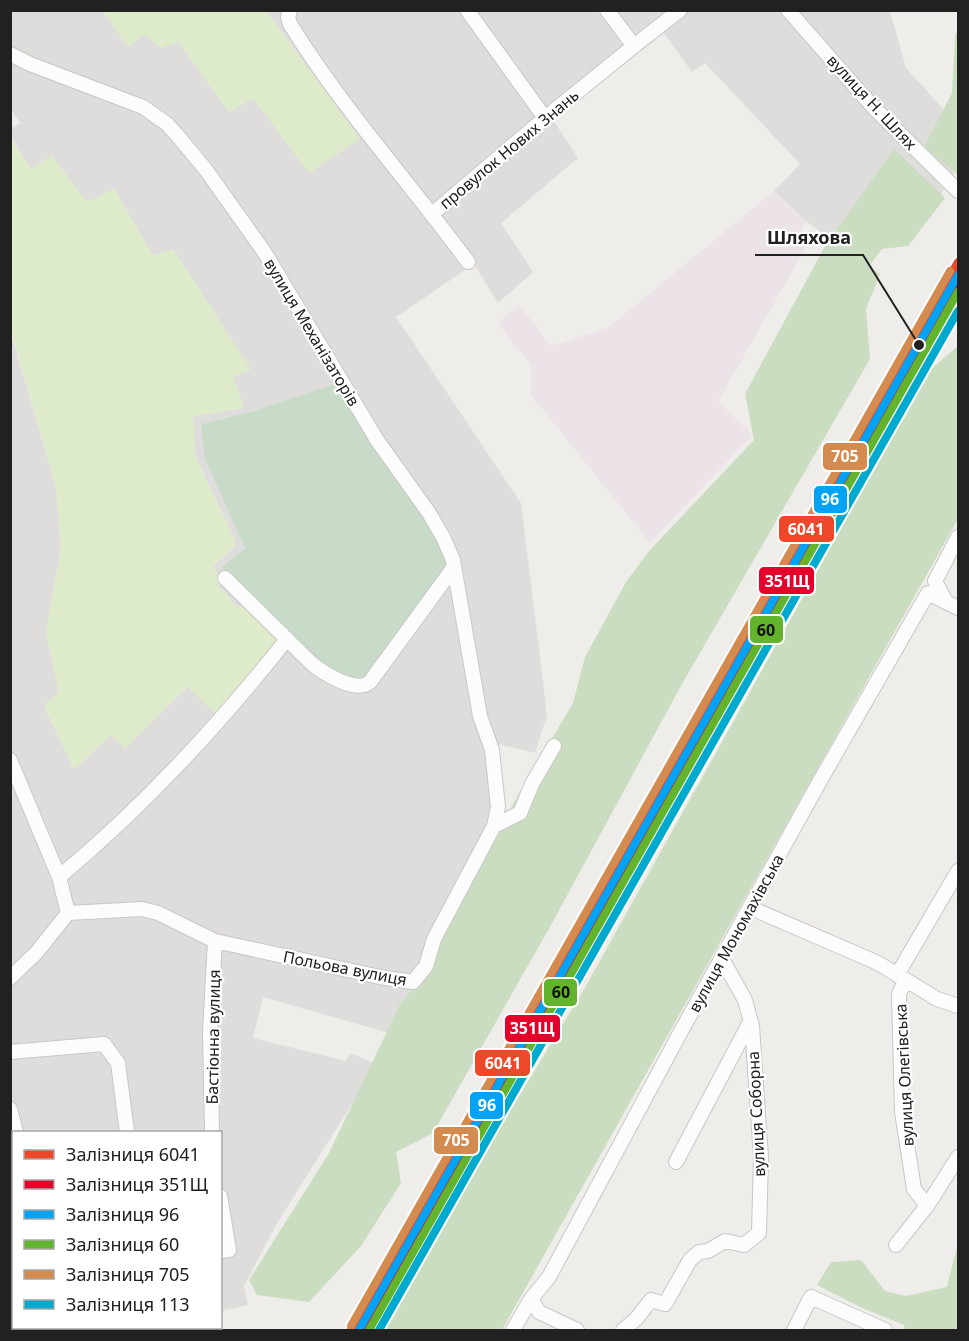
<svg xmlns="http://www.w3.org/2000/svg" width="969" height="1341" font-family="'Noto Sans',sans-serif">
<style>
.residential{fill:#dedddb;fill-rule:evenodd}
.industrial{fill:#ece3e9}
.grass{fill:#ddebca}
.forest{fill:#cbddc0}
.cemetery{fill:#c8dac8}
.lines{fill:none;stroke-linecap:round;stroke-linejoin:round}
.minor-casing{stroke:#c8c7c6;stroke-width:16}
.minor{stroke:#fdfcfc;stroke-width:14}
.rail-1-casing{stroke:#fff;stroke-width:12}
.rail-2-casing{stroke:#fff;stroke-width:12}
.rail-3-casing{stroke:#fff;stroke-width:12}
.rail-4-casing{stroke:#fff;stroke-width:12}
.rail-5-casing{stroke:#fff;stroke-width:12}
.rail-6-casing{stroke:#fff;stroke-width:12}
.rail-1{stroke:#ee482b;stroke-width:8}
.rail-2{stroke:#e4002b;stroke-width:8}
.rail-3{stroke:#02a3f4;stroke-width:8}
.rail-4{stroke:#63b42d;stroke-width:8}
.rail-5{stroke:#d38b50;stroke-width:8}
.rail-6{stroke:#00a9ce;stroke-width:8}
.labels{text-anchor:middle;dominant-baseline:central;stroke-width:4.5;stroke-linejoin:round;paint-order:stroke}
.street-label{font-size:16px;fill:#212121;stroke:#fff}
.leader{fill:none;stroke:#212121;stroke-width:2}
.callout-dot{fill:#212121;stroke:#fff;stroke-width:2}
.callout-label{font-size:18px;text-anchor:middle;font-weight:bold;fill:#212121;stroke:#fff;stroke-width:4.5;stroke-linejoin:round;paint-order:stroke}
.line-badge{stroke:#fff;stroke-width:2}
.badge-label{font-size:16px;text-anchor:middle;font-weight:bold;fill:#fff}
.pale-badge-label{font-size:16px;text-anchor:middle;font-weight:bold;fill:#111}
</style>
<rect width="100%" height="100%" fill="#efedea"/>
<path class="residential" d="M11,11H103L128,47L144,34L178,41L229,112L253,98L360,139L266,11H890L906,68L958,125V167L908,246L836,243L806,221L774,191L800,164L705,63L692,72L664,33L553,120L578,158L501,223L533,272L498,303L474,264L396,317L521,503L547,715L535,753L498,744L502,807L403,1008L392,1034L263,997L253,1038L346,1061L350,1053L377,1064L276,1225L244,1286L248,1305L221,1311L220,1132H14L13,1156H11L10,329L56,487L61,549L46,633L59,692L44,706L74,769L111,735L125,748L188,686L215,712L237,607L218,585L212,567L235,547V541L195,455L193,416L244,408L233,376L250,370L173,249L153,256L114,189L87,203L52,156L30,169L11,136V128L21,123L11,110ZM254,411L316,663L223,566L245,548L201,424Z
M13,1231L14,1328H218V1330H11L10,1260Z"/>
<path class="industrial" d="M774,191L806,221L800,235L807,246L718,401L752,435L650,543L531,395V364L510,340L498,323L519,304L551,346L609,327Z"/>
<path class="grass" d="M103,11H266L360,139L309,173L253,98L229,112L178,41L161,48L144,34L128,47Z
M10,136L30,169L52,156L87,202L114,189L153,256L173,249L251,369L233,376L244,408L193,416L195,455L235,541V546L212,566L221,577L218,585L237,607L246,606L276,638L277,643L215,713L187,686L125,749L111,735L74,769L44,706L59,692L46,633L61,549L56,487L11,329Z"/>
<path class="forest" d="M958,29V175L924,147L952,93L955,36Z
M894,149L945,198L908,246L882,249L869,266L880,274L866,309L870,359L682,684L551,925L433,1133L396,1152L401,1183L361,1246L309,1302L257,1295L249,1280L329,1153L400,1004L430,969L442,930L503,821L573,703L585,657L626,582L649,551L754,440L745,394L825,246Z
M958,346V519L502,1330H377L583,991L929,371Z
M958,1243V1330H905L904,1325L862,1308L817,1285L831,1262L861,1260L885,1291L906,1296L947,1287Z"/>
<path class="cemetery" d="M335,384L379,453L425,513L449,567L364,681L356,683L316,663L222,567L245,548L205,459L201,424L254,411Z"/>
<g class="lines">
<defs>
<path id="minor" d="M290,10L288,17L290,24C342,108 409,182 468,262
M467,10L545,118
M788,10L874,108L958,191
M634,46L680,10
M10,54L30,64L143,107L167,124L177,135L206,170L265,253L377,440L429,513L443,537L453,560L480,716L492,750L498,807L494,826L434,939L426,966L413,982L380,977L215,941L158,913L142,909L68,913
M432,214L545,118L634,46L607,10
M225,578L311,663C323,673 356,694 370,682L454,567
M946,602L935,581L958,537
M10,760L59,877L68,913
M494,826L520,813L532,784L554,746
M59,877C143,807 219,725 287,639
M751,908L878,963L937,999L958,1006
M897,975L958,871
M10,978L37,952L68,913
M911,983L903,985L899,994L902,1112L914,1189L927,1206
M10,1052L104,1044L118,1063L127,1132
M10,1109L16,1132
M212,1132L210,1032L215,941
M676,1162L750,1022
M220,1196L229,1250L220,1251
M896,1245L927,1206L958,1157
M531,1299L539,1312L577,1330
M10,1322L14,1292
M180,1328L181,1330
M513,1330L531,1299L549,1277L679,1035L821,779L928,593L958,608
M623,1330L636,1319L651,1300L665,1304L690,1260L699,1252L708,1251L725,1241L744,1245L759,1233L761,1157L752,1026L745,1000L722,959
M794,1330L811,1297L885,1330"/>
</defs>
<use href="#minor" class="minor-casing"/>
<use href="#minor" class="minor"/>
<defs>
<path id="rail-1" d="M351,1330L958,262"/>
<path id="rail-2" d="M361,1330L958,279"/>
<path id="rail-3" d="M359,1330L958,275"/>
<path id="rail-4" d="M369,1330L958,292"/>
<path id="rail-5" d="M351,1326L950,271"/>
<path id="rail-6" d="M379,1330L958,311"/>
</defs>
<use href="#rail-1" class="rail-1-casing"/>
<use href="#rail-2" class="rail-2-casing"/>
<use href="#rail-3" class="rail-3-casing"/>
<use href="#rail-4" class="rail-4-casing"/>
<use href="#rail-5" class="rail-5-casing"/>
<use href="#rail-6" class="rail-6-casing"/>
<use href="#rail-1" class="rail-1"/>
<use href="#rail-2" class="rail-2"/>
<use href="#rail-3" class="rail-3"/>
<use href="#rail-4" class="rail-4"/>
<use href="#rail-5" class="rail-5"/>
<use href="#rail-6" class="rail-6"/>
</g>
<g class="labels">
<g class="street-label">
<text transform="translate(872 102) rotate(47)">вулиця Н. Шлях</text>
<text transform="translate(509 149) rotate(-40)">провулок Нових Знань</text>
<text transform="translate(312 332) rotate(59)">вулиця Механізаторів</text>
<text transform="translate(736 933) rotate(-61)">вулиця Мономахівська</text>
<text transform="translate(345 968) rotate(11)">Польова вулиця</text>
<text transform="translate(213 1037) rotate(-89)">Бастіонна вулиця</text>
<text transform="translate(904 1075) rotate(-93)">вулиця Олегівська</text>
<text transform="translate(756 1114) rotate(-93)">вулиця Соборна</text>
</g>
</g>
<path class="leader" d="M919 345L863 255H755"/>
<circle class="callout-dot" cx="919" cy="345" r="6"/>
<g class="callout-label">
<text x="809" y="244">Шляхова</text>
</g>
<g class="line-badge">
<rect x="822" y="442" width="46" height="29" rx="6" fill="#d38b50"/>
<rect x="813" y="485" width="35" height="29" rx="6" fill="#02a3f4"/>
<rect x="778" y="515" width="57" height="28" rx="6" fill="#ee482b"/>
<rect x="758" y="566" width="57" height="29" rx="6" fill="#e4002b"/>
<rect x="749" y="615" width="35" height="29" rx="6" fill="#63b42d"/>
<rect x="543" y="978" width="35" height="29" rx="6" fill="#63b42d"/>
<rect x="504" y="1014" width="57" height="29" rx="6" fill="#e4002b"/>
<rect x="474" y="1049" width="57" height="28" rx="6" fill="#ee482b"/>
<rect x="469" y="1091" width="35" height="29" rx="6" fill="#02a3f4"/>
<rect x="433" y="1126" width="46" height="29" rx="6" fill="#d38b50"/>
</g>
<g class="badge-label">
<text x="845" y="462">705</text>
<text x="830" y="505">96</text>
<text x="806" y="535">6041</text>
<text x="787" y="587">351Щ</text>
<text x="532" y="1034">351Щ</text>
<text x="503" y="1069">6041</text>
<text x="487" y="1111">96</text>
<text x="456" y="1146">705</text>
</g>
<g class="pale-badge-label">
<text x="766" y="636">60</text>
<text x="561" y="998">60</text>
</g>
<rect width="969" height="1341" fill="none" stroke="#212121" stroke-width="24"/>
<rect x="12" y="1131" width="210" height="198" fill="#ffffff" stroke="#a6a6a6" stroke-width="1.5"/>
<rect x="24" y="1150" width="30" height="9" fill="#ee482b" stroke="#a6a6a6" stroke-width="1.5"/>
<text x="66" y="1161" font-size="18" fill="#212121">Залізниця 6041</text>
<rect x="24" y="1180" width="30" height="9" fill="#e4002b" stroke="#a6a6a6" stroke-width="1.5"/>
<text x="66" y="1191" font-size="18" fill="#212121">Залізниця 351Щ</text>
<rect x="24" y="1210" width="30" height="9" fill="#02a3f4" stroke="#a6a6a6" stroke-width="1.5"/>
<text x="66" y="1221" font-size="18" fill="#212121">Залізниця 96</text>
<rect x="24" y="1240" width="30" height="9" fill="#63b42d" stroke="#a6a6a6" stroke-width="1.5"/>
<text x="66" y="1251" font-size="18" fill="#212121">Залізниця 60</text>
<rect x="24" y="1270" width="30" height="9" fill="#d38b50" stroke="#a6a6a6" stroke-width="1.5"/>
<text x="66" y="1281" font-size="18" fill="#212121">Залізниця 705</text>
<rect x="24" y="1300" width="30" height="9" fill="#00a9ce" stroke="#a6a6a6" stroke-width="1.5"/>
<text x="66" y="1311" font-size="18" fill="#212121">Залізниця 113</text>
</svg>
